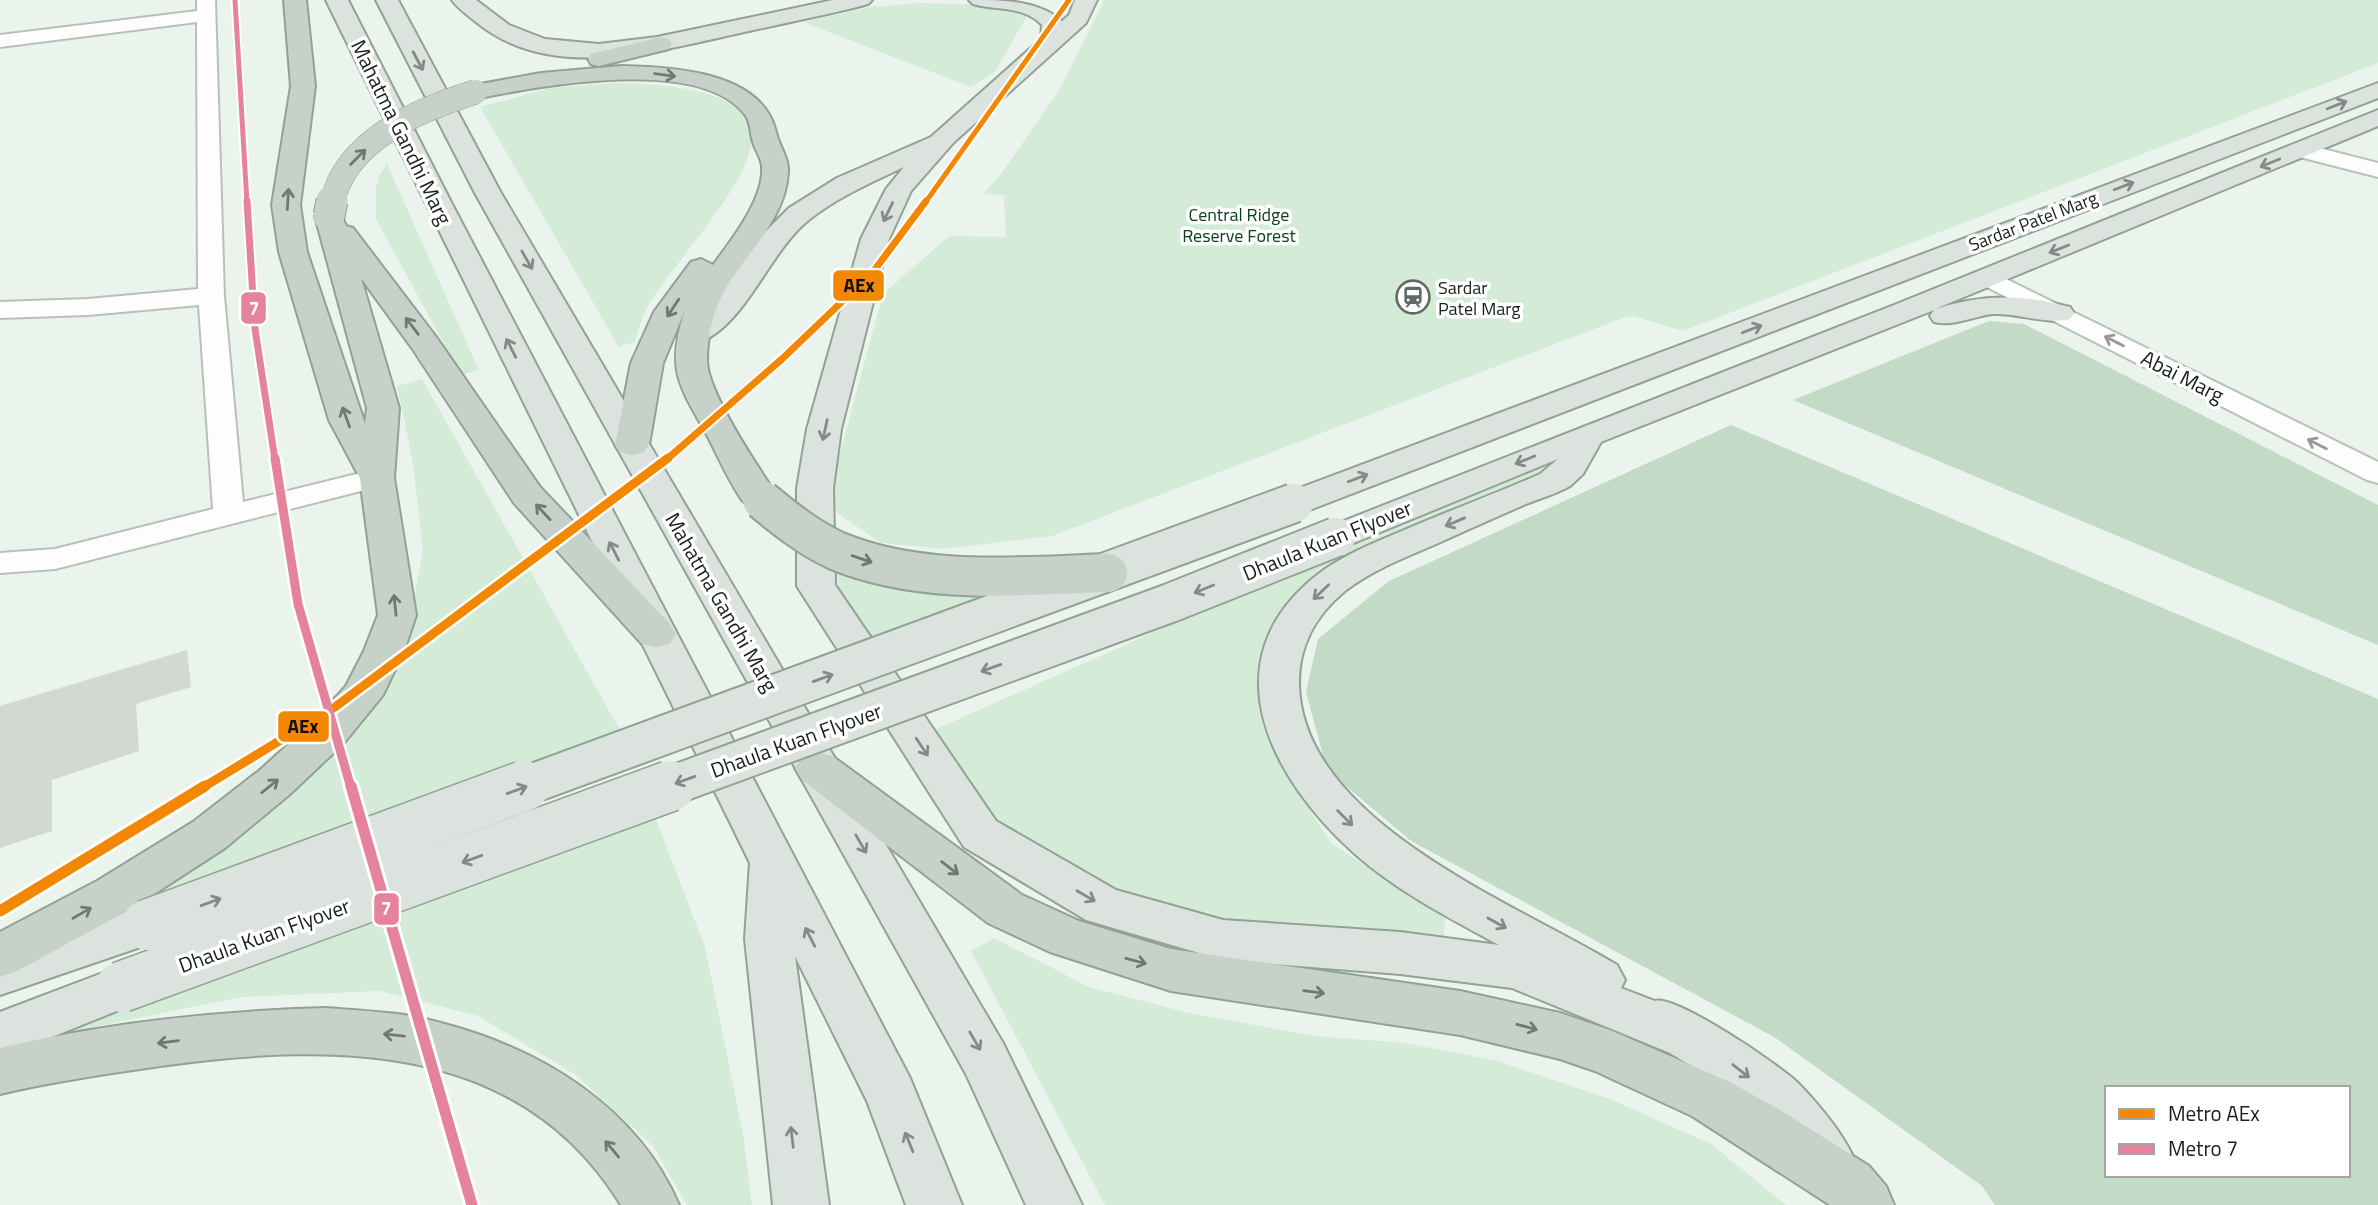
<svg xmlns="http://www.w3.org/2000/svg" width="2378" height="1205" font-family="'Titillium Web',sans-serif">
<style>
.green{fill:#d3ebd7}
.forest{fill:#c2dac6;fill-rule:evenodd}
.building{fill:#d2d9d3}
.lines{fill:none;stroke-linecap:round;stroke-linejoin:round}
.minor-casing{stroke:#b9c0ba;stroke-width:4}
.major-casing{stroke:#91a295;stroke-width:4}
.highway-casing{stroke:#91a295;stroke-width:4}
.minor{fill:#fcfdfc;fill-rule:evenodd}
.major{fill:#dce3de;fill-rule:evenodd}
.highway{fill:#c6d2c9;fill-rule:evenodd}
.major-bridge-far1-casing{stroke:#91a295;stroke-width:42;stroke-linecap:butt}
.major-bridge-casing{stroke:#91a295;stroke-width:53;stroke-linecap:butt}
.highway-bridge-far2-casing{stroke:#91a295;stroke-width:25;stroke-linecap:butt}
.highway-bridge-far1-casing{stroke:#91a295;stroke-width:33;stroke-linecap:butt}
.highway-bridge-casing{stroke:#91a295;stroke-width:42;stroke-linecap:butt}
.major-bridge-far1{stroke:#dce3de;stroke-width:38}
.major-bridge{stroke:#dce3de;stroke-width:50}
.highway-bridge-far2{stroke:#c6d2c9;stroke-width:24}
.highway-bridge-far1{stroke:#c6d2c9;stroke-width:31}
.highway-bridge{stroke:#c6d2c9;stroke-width:38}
.metro-1-far3-casing{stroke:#fff;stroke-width:9}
.metro-1-far2-casing{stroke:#fff;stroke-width:11}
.metro-1-far1-casing{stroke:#fff;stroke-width:14}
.metro-1-casing{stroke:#fff;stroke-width:17}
.metro-2-far3-casing{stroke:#fff;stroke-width:9}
.metro-2-far2-casing{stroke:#fff;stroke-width:11}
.metro-2-far1-casing{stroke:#fff;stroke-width:14}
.metro-2-casing{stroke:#fff;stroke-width:17}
.metro-1-far3{stroke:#f48701;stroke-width:5}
.metro-1-far2{stroke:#f48701;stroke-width:7}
.metro-1-far1{stroke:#f48701;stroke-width:9}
.metro-1{stroke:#f48701;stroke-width:11}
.metro-2-far3{stroke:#e5839d;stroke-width:5}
.metro-2-far2{stroke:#e5839d;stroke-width:7}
.metro-2-far1{stroke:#e5839d;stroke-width:9}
.metro-2{stroke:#e5839d;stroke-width:11}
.oneway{stroke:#848b86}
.oneway2{stroke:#707872}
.oneway3{stroke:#969996}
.labels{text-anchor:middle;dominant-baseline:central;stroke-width:7;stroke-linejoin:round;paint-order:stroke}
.far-park-label{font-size:18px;fill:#09421d;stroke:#fff}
.far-street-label{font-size:18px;fill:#191f1a;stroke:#fff}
.far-poi-label{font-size:18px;fill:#191f1a;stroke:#fff;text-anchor:start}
.street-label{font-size:21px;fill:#191f1a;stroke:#fff}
.line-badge{stroke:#fff;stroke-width:2.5}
.badge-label{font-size:19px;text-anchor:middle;font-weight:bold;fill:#fff}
.pale-badge-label{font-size:19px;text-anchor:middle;font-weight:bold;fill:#111}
</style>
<rect width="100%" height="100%" fill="#eaf4ec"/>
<path class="green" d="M1104,0H2378V63L1683,331L1633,316L1623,318L1052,536L942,549L881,543L826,505L883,294L949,236L1006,237L1004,195L983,194L1001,174L1060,89Z
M918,3C955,4 993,2 1028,14L995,72L971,87L803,22L870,7Z
M614,83C851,87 725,193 650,302C643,314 639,329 634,342L619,347L480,107L551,88Z
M387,164L479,370L461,375L376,219V187L379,176Z
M422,379L620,730L127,913L211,856L312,774L376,703L410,621L423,551L413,463L397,386Z
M1546,462L1556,472L1353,559L1264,708L1284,771L1331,843L1445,917L1444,939L1182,919L1101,890L1032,852L987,808L934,730L1255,587Z
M832,562L1017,586L863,639L846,611Z
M655,817L705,947L743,1134L752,1205H687L653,1146L576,1075L478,1016L380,991L241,997L24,1041Z
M994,938L1089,987L1189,1013L1315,1036L1405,1043L1498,1061L1610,1099L1711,1144L1786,1205H1105L971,951Z"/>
<path class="forest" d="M1989,321L2024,324L2378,505V645L1793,400Z
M1731,425L2378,699V1205H1995L1982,1186L1774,1037L1411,841L1327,770L1306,692L1318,639L1389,581ZM2107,1088H2348V1175H2107Z"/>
<path class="building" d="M187,650L191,687L136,704L139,751L52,780V831L0,848V706Z"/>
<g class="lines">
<defs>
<path id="minor" d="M197,0H215L224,296L243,502L377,469L388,472L392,478L388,484L55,569L0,573V553L55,549L213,509L199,305L88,315L0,318V302L88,299L198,289L197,22L0,47V35L197,11Z
M2300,143L2378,163V177L2292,155L2289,150L2292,145Z
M1988,270L2378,462V483L2367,480L1979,283L1975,278L1979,273Z"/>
<path id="major" d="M326,0H348L452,204L910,1078L962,1205H906L867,1101L795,956L829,1205H773L745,939L750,863Z
M376,0H398L501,193L1003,1043L1082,1205H1026L966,1074L475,193Z
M452,0H476L509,25L545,39L599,44L657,37L833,0H872L868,4L861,6C821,16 780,24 740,33C657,51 550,83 476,22C468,15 458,9 452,0Z
M969,0C1003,0 1038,0 1062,21L1069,15L1075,0H1097L1086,23L953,143L911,191L889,239L841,429L833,488L835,585L996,821L1116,890L1223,920L1400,932L1499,945C1449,918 1397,891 1355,854C1271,779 1208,661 1317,575C1343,555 1373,543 1402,531C1448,511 1495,494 1540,474L1558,459L1349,545L1336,549L1323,545L1318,537L1323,529L1894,305L2378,110V126L1935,309C1984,294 2020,294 2070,307L2074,313L2070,319C2046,325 2019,313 1993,314C1973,316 1954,327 1934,322L1930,316L1934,310L1601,442L1583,474L1570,486C1556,494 1541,498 1526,504C1496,517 1465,531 1434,545C1404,558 1372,570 1345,591C1317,614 1299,645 1299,682C1299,821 1517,904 1617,965L1625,980L1621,988L1655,1001C1675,994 1781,1066 1798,1083C1819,1105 1843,1133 1855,1161L1847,1179L1828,1187L1809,1179L1759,1116L1713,1079L1670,1053L1512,988L1400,974L1223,960L1086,920L964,847L797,586V488L807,429L861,239L886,189L904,167C872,182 838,197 810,219C770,250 748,320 703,341C696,344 690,342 682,341L678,334L712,304L766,231L789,208L837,178L931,137L1041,39L1042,25C1023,5 997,11 973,4Z
M2378,83V98L1307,511L1294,514L1281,511L1276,503L1281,495Z
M147,905L164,911L171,925L164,939L0,995V953Z
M121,966L139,972L146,987L139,1002L0,1058V1012Z"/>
<path id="highway" d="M284,0H306L315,86L300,205L307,252L365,424L367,408L315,216L319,210L329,208L339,210L346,226L353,228L436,337L540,487L670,624L676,634L670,644L656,647L642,644L514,503L412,348L361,278L399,408L394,478L416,615L404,651L383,695L343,744L290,794L225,848L131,909L17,971L0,977V932L97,881L193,822L260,770L313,722L346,686L364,651L378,615L360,478L329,420L279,252L272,205L291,86Z
M661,37L669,39L672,44L669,49L599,66L591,64L588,59L591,54Z
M621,66C671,67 762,71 776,132C779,146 789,158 788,172C786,220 744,254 723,293C713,314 707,337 707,360C706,391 761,472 780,500L775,508C760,511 752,510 742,500C728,480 719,458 708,437C680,386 665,371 685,310L663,363L649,445L644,452L632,455L620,452L615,445L631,363L654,312L691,262L701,259L713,265C731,241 765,198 762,166C761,157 755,150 753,142C750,134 751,123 746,116C702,55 538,86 475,99L467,97L463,92L467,87L475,85L541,73Z
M817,752L832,756L1022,895L1079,921L1171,949L1460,991L1560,1013L1610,1030L1730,1082L1780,1110L1869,1166L1886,1186L1894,1205H1830L1692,1116L1595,1071L1560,1059L1460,1035L1171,991L1050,952L988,923L802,780L795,768L802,756Z
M325,1008C364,1011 403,1012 441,1023C541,1049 637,1107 679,1205H621C521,1042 337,1042 168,1065C112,1073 55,1081 0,1094V1048C106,1023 216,1011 325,1008Z"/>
</defs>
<use href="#minor" class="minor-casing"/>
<use href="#major" class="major-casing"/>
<use href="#highway" class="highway-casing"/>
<use href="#minor" class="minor"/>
<use href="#major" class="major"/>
<use href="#highway" class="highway"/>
<defs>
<path id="major-bridge-far1" d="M520,788L1294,503
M665,788L1170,603L1336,537"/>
<path id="major-bridge" d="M147,925L524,786
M121,987L670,786"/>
<path id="highway-bridge-far2" d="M332,203C346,139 419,110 475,92"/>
<path id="highway-bridge-far1" d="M329,216L332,201"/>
<path id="highway-bridge" d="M762,500C786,520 809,538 837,551C921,586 1020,576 1108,573"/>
</defs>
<use href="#major-bridge-far1" class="major-bridge-far1-casing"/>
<use href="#major-bridge" class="major-bridge-casing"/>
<use href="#highway-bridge-far2" class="highway-bridge-far2-casing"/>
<use href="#highway-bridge-far1" class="highway-bridge-far1-casing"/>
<use href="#highway-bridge" class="highway-bridge-casing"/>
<use href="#major-bridge-far1" class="major-bridge-far1"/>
<use href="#major-bridge" class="major-bridge"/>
<use href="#highway-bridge-far2" class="highway-bridge-far2"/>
<use href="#highway-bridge-far1" class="highway-bridge-far1"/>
<use href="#highway-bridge" class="highway-bridge"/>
<defs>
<path id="metro-1-far3" d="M925,203L1069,0"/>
<path id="metro-1-far2" d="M666,460L782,359L873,272L926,201"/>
<path id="metro-1-far1" d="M202,788L335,707L668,458"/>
<path id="metro-1" d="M0,911L205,786"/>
<path id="metro-2-far3" d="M235,0L247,203"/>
<path id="metro-2-far2" d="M247,201L255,329L275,460"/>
<path id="metro-2-far1" d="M275,458L298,604L351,788"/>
<path id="metro-2" d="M351,786L472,1205"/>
</defs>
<use href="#metro-1-far3" class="metro-1-far3-casing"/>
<use href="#metro-1-far2" class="metro-1-far2-casing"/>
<use href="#metro-1-far1" class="metro-1-far1-casing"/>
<use href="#metro-1" class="metro-1-casing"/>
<use href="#metro-2-far3" class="metro-2-far3-casing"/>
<use href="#metro-2-far2" class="metro-2-far2-casing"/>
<use href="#metro-2-far1" class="metro-2-far1-casing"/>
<use href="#metro-2" class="metro-2-casing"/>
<use href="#metro-1-far3" class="metro-1-far3"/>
<use href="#metro-1-far2" class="metro-1-far2"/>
<use href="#metro-1-far1" class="metro-1-far1"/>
<use href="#metro-1" class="metro-1"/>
<use href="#metro-2-far3" class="metro-2-far3"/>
<use href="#metro-2-far2" class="metro-2-far2"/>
<use href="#metro-2-far1" class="metro-2-far1"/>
<use href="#metro-2" class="metro-2"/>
</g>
<defs><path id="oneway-shaft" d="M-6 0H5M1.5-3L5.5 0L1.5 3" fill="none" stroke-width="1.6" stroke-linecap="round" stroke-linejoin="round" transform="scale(1.75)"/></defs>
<g class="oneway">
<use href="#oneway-shaft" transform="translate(418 61) rotate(62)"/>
<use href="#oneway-shaft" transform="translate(2337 105) rotate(-21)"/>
<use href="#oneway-shaft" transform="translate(2270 163) rotate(158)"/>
<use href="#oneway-shaft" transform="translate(2124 186) rotate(-21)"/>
<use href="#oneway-shaft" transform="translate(888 212) rotate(116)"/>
<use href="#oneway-shaft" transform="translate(2059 249) rotate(158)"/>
<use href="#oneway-shaft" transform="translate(527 260) rotate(60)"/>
<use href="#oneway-shaft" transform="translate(1752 329) rotate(-21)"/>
<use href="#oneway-shaft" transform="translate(511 348) rotate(-117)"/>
<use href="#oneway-shaft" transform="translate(825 430) rotate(102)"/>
<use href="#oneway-shaft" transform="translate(1525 460) rotate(158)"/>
<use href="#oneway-shaft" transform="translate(1358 478) rotate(-21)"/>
<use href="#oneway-shaft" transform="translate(1455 522) rotate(157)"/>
<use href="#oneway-shaft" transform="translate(614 551) rotate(-117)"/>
<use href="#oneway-shaft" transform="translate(1204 589) rotate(158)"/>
<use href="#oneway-shaft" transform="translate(1321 592) rotate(137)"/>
<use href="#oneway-shaft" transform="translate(991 668) rotate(160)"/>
<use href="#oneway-shaft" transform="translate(823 678) rotate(-20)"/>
<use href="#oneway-shaft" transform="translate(922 747) rotate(56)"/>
<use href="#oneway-shaft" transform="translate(685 780) rotate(160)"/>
<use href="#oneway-shaft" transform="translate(517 790) rotate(-20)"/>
<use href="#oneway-shaft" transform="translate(1345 818) rotate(45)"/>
<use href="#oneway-shaft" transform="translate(861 844) rotate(60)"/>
<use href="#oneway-shaft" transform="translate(472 859) rotate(160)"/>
<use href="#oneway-shaft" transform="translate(1086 896) rotate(30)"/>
<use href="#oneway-shaft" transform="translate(211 902) rotate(-20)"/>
<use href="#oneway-shaft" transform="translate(1497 923) rotate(29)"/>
<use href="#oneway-shaft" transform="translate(810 937) rotate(-117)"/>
<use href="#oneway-shaft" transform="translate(975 1041) rotate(60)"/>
<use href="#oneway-shaft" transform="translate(1741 1071) rotate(38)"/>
<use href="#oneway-shaft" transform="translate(792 1137) rotate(-97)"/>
<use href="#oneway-shaft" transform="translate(909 1142) rotate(-112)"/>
</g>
<g class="oneway2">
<use href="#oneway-shaft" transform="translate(665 75) rotate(7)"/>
<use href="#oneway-shaft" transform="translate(358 157) rotate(-45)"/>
<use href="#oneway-shaft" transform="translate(288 199) rotate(-86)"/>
<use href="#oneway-shaft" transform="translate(673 308) rotate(123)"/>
<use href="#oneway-shaft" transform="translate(412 326) rotate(-127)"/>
<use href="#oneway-shaft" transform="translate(346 417) rotate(-110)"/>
<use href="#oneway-shaft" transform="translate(543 512) rotate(-133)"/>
<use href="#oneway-shaft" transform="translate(862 559) rotate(19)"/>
<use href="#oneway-shaft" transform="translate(395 605) rotate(-96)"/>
<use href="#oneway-shaft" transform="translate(270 786) rotate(-39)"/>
<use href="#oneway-shaft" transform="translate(950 868) rotate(37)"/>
<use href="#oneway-shaft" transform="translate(82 913) rotate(-30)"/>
<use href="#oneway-shaft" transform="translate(1136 961) rotate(15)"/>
<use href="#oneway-shaft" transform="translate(1314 992) rotate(8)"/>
<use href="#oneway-shaft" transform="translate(1527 1027) rotate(15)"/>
<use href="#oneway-shaft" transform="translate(394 1035) rotate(-174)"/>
<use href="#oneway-shaft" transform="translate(168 1042) rotate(172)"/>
<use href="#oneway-shaft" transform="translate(612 1149) rotate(-130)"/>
</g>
<g class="oneway3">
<use href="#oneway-shaft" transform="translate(2114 341) rotate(-153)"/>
<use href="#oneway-shaft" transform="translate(2317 444) rotate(-153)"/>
</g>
<defs>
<symbol id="station-ring" viewBox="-11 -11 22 22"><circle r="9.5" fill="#fff" stroke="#626a64" stroke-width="1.5"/><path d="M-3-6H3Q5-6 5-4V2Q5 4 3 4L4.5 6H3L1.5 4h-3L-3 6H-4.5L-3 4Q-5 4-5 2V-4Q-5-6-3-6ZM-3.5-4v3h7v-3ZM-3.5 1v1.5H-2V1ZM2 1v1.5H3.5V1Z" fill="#626a64"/></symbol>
</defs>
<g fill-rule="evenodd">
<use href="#station-ring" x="1394" y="278" width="38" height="38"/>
</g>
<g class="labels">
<g class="far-park-label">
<text x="1239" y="214">Central Ridge<tspan x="1239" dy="21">Reserve Forest</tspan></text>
</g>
<g class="far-street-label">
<text transform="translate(2033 221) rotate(-21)">Sardar Patel Marg</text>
</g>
<g class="far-poi-label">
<text x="1438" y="287">Sardar<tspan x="1438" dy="21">Patel Marg</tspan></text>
</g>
<g class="street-label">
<text transform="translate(402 132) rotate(64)">Mahatma Gandhi Marg</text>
<text transform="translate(2183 376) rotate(27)">Abai Marg</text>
<text transform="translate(1327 540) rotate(-22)">Dhaula Kuan Flyover</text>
<text transform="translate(722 602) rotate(60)">Mahatma Gandhi Marg</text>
<text transform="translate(796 740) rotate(-20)">Dhaula Kuan Flyover</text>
<text transform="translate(264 935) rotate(-20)">Dhaula Kuan Flyover</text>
</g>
</g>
<g class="line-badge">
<rect x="832" y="269" width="53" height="33" rx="7" fill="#f48701"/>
<rect x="240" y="291" width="27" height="34" rx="7" fill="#e5839d"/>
<rect x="277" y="710" width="53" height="33" rx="7" fill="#f48701"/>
<rect x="373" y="892" width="27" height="34" rx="7" fill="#e5839d"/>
</g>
<g class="badge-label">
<text x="254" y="315">7</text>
<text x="386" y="915">7</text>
</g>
<g class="pale-badge-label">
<text x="859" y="292">AEx</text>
<text x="303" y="733">AEx</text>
</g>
<rect x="2105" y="1086" width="245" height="91" fill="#ffffff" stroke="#a3a5a3" stroke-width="2"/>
<rect x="2119" y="1109" width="35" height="10" fill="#f48701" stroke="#a3a5a3" stroke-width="2"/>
<text x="2168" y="1121" font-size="21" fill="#191f1a">Metro AEx</text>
<rect x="2119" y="1144" width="35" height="10" fill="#e5839d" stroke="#a3a5a3" stroke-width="2"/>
<text x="2168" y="1156" font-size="21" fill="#191f1a">Metro 7</text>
</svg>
